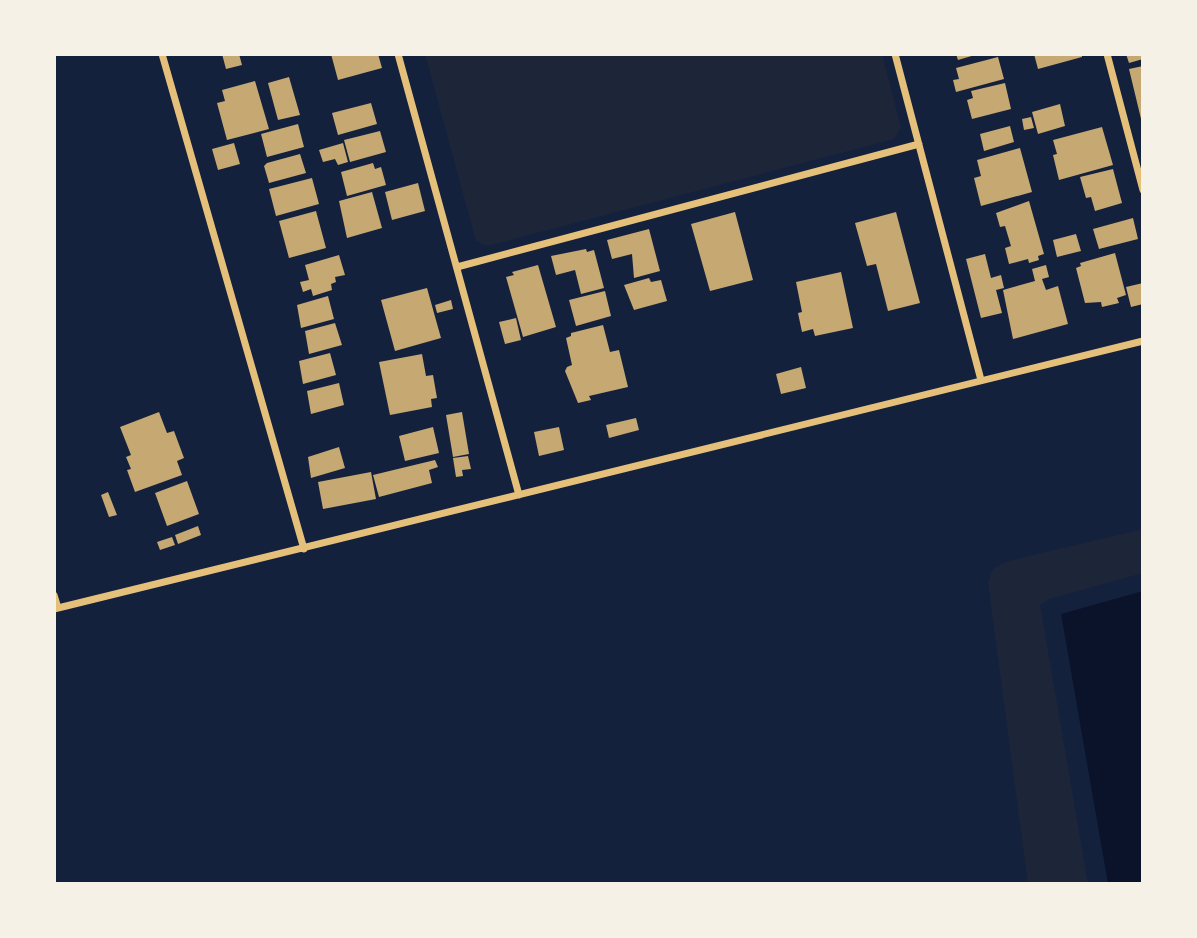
<svg xmlns="http://www.w3.org/2000/svg" width="1197" height="938" font-family="Figtree,sans-serif">
<style>
.green{fill:#1d2539}
.water{fill:#0b132b}
.building{fill:#c6a872}
.lines{fill:none;stroke-linecap:round;stroke-linejoin:round}
.minor{stroke:#e5c07b;stroke-width:7}
</style>
<rect width="100%" height="100%" fill="#14213d"/>
<path class="green" d="M425,54H882L901,127L894,139L487,246L476,241Z
M1143,529V573L1049,599L1040,605L1088,884H1028L988,582L993,569L1005,562Z"/>
<path class="water" d="M1143,591V884H1108L1061,614Z"/>
<path class="building" d="M222,54H239L242,65L226,69Z
M331,54H378L382,68L338,80Z
M956,54H975V55L958,60Z
M1034,54H1082V57L1038,69Z
M1126,54H1143V59L1129,63Z
M998,57L1004,79L956,92L953,80L959,79L956,68Z
M1143,66V123H1142L1129,69Z
M289,77L300,115L278,120L268,83Z
M255,81L269,129L227,140L217,103L225,101L222,90Z
M1005,83L1011,109L972,119L967,100L973,98L971,91Z
M371,103L377,124L338,135L332,113Z
M1060,104L1065,126L1038,134L1032,112Z
M1031,117L1034,128L1024,130L1022,119Z
M298,124L304,147L267,157L261,134Z
M1010,126L1014,142L984,151L980,134Z
M1102,127L1113,165L1059,180L1053,155L1057,154L1053,140Z
M380,131L386,152L350,162L344,140Z
M234,143L240,164L218,170L212,149Z
M343,143L348,162L338,165L335,159L323,162L319,150Z
M1020,148L1032,192L981,206L974,178L981,176L977,160Z
M300,154L306,173L269,183L264,166L267,163Z
M373,163L375,169L381,167L386,185L347,196L341,172Z
M1113,169L1122,203L1095,211L1091,197L1086,198L1080,177Z
M312,178L319,204L276,216L269,189Z
M418,183L425,211L392,220L385,192Z
M372,192L382,228L347,238L339,201Z
M1029,201L1044,254L1038,256L1039,260L1029,263L1028,259L1009,264L1005,248L1011,246L1005,226L1000,227L996,213Z
M316,211L326,248L289,258L279,221Z
M735,212L753,280L710,291L691,224Z
M896,212L920,303L888,311L876,264L867,266L855,223Z
M1133,218L1138,239L1099,249L1093,229Z
M649,229L660,271L634,278L632,254L612,259L607,240Z
M1076,234L1081,251L1057,257L1053,240Z
M586,249L587,252L594,250L604,288L581,294L575,270L556,275L551,256Z
M1115,253L1126,295L1117,298L1119,303L1102,307L1101,302L1085,303L1076,268L1081,266L1080,263Z
M985,254L991,278L1001,275L1004,288L996,290L1002,313L981,318L966,259Z
M339,255L345,275L335,277L336,282L331,284L332,290L313,296L311,289L303,292L300,282L309,280L305,265Z
M538,265L556,327L523,337L506,277L514,275L512,272Z
M1046,265L1049,277L1042,279L1046,290L1058,286L1068,324L1013,339L1003,290L1035,281L1032,269Z
M841,272L853,328L815,336L813,329L802,332L798,313L802,312L796,282Z
M649,278L651,282L661,280L667,301L634,310L624,285Z
M1143,283V304L1131,307L1126,287Z
M427,288L441,338L395,351L381,300Z
M605,291L611,316L576,326L569,300Z
M328,296L334,319L301,328L297,305Z
M451,300L453,309L437,313L435,305Z
M516,318L521,340L505,344L499,322Z
M335,323L342,345L309,354L305,331Z
M603,325L610,352L619,350L628,387L589,396L591,400L578,403L565,371L567,367L572,365L566,338L571,336V333Z
M330,353L336,375L303,384L299,361Z
M422,354L426,376L433,375L437,398L431,399L432,407L390,415L379,362Z
M801,367L806,388L781,394L776,374Z
M339,383L344,405L311,414L307,391Z
M159,412L167,433L174,431L184,458L177,461L182,475L135,492L127,470L131,469L126,457L131,455L120,427Z
M462,412L469,454L453,457L446,415Z
M636,418L639,430L609,438L606,425Z
M433,427L439,453L405,461L399,436Z
M559,427L564,450L539,456L534,432Z
M339,447L345,468L311,478L308,457Z
M468,456L471,469L462,470L463,476L456,477L453,458Z
M435,460L438,467L429,470L432,483L379,497L373,475Z
M371,472L376,499L323,509L318,482Z
M187,481L199,514L167,526L155,493Z
M108,492L117,515L109,517L101,495Z
M198,526L201,535L178,544L175,535Z
M172,537L175,545L160,550L157,542Z"/>
<g class="lines">
<path class="minor" d="M162,54L304,549
M398,54L519,495
M895,54L981,380
M1107,54L1143,190
M457,267L919,144
M54,595L58,608
M54,609L1143,341"/>
</g>
<rect width="1197" height="938" fill="none" stroke="#f6f1e7" stroke-width="112"/>
</svg>
